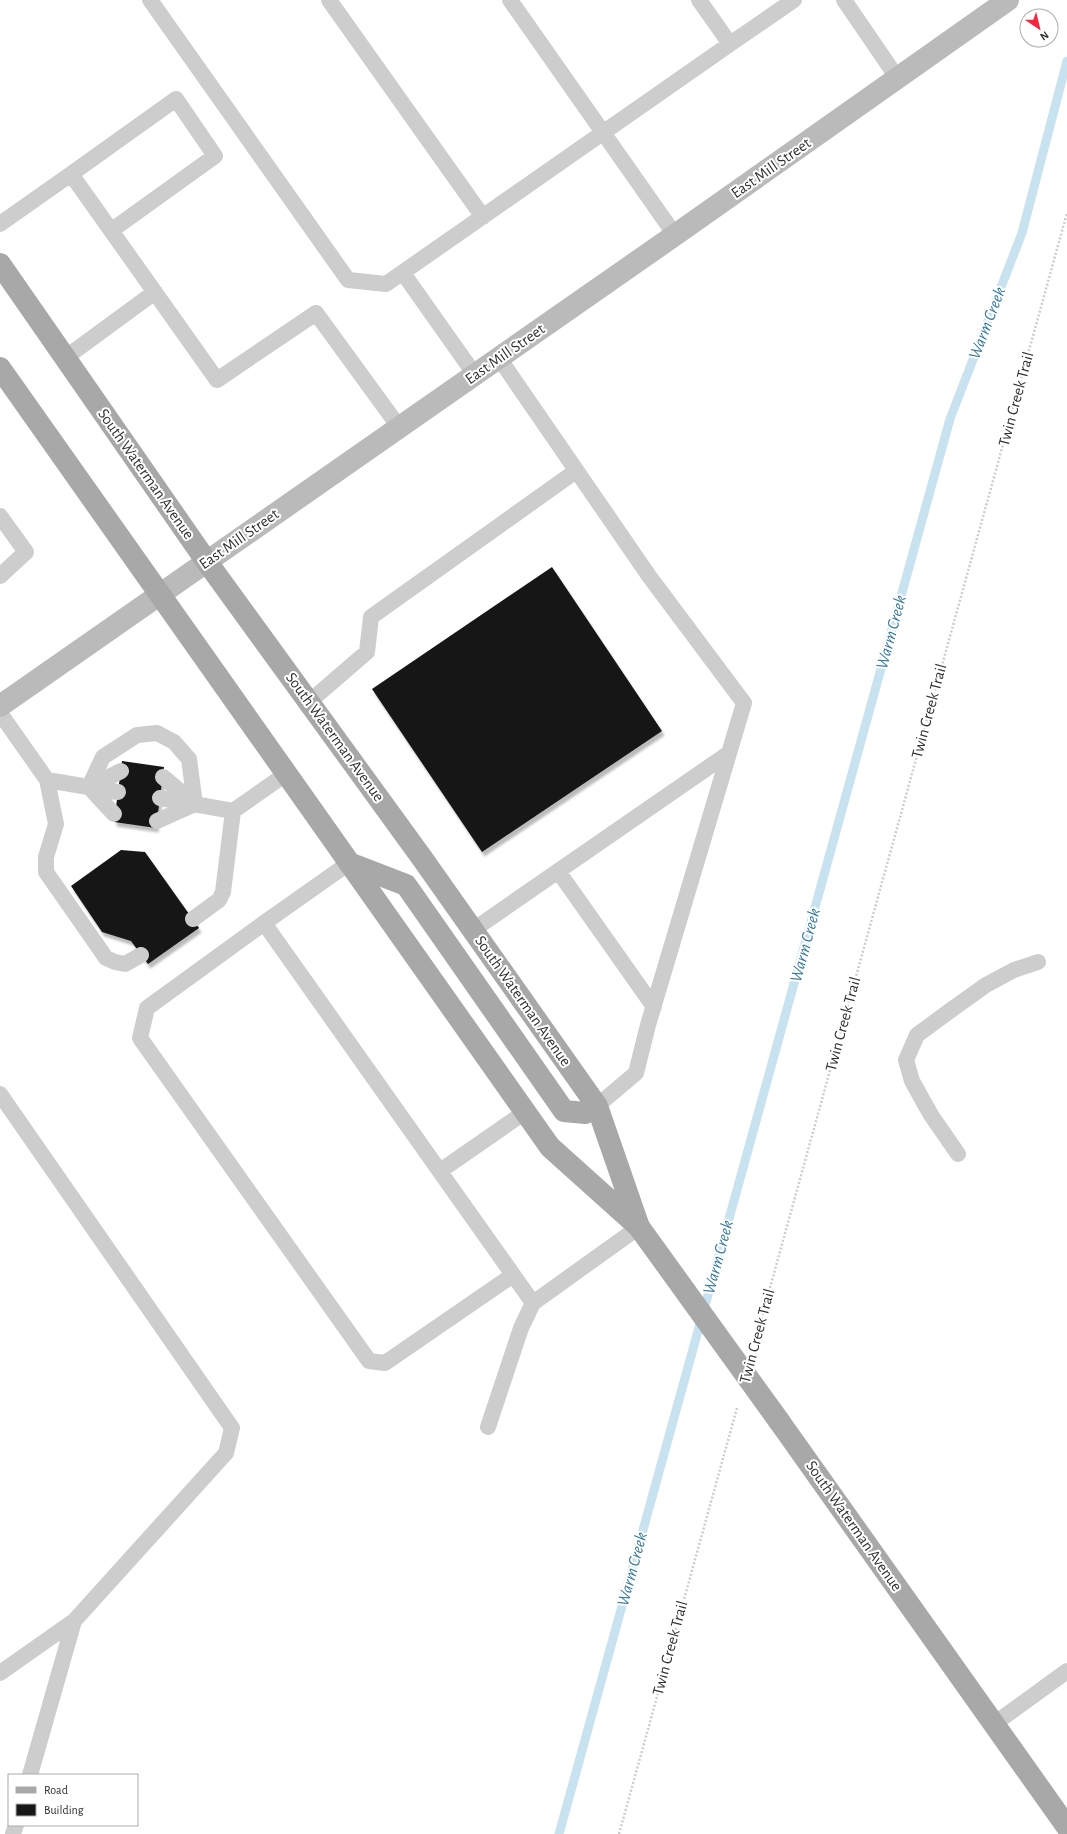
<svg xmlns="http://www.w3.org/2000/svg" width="1067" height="1834" font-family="'Alegreya Sans',sans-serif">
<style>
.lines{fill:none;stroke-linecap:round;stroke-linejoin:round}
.stream{stroke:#c8e2f0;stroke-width:9}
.building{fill:#171717;filter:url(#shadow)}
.path{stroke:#cdcdcd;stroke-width:2.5;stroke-dasharray:2 2;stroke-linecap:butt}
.lane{stroke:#cdcdcd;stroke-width:16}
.secondary{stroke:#bababa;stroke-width:22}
.primary{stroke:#a8a8a8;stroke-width:22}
.primary-bridge{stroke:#a8a8a8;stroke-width:22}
.labels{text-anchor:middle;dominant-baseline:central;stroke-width:4;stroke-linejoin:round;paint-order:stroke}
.street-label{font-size:16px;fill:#303030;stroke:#fff}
.water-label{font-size:17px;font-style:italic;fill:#35799c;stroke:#fff}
</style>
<defs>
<filter id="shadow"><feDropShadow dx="2.5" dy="4.5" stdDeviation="1" flood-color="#0004"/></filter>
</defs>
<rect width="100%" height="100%" fill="#fff"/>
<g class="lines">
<path class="stream" d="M559,1834L950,419L1022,233L1067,61"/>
</g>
<path class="building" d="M552,567L662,731L482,852L372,689Z
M122,761L164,767L156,828L114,822Z
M121,850L145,852L199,928L148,964L131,941L102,932L71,886Z"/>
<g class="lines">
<path class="path" d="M755,1342L1067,213
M619,1834L737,1408"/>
<path class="lane" d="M150,0L348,280L386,284L730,44
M329,0L483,217
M510,0L675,235
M699,0L730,44L794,0
M844,0L898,79
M71,174L176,99L215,156L112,230
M0,224L71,174L217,380L316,313L399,427
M403,273L475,375
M65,358L155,292
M499,358L649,576L744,703L648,1025L636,1073L597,1106
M0,516L26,552L0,576
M309,702L367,652L371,617L576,471
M0,713L47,780L56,824L46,857V872L106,958L115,962L125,964L141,955
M163,777L194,803
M47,780L118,792
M89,787L103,757L137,735L157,733L174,742L189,759L195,804
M89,787L114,814
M89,787L121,771
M160,798L233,811L286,774
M157,821L195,804
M349,863L264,923L533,1303L639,1227
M558,871L654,1007
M193,919L219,900L223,892L233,811
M264,923L147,1008L140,1038L369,1361L385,1363L513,1275
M473,930L729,753
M0,1094L232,1428L226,1453L74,1621L30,1775
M958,1154L931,1115L912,1081L906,1060L917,1035L951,1010L986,985L1014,970L1038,962
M440,1171L525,1112
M488,1427L521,1328L533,1303
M0,1673L74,1621
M994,1724L1067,1671
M13,1834L16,1825"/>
<path class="secondary" d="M0,706L675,235L1008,0"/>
<path class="primary" d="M0,264L207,562L422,858L597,1106L639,1227
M0,368L550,1147L638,1226
M349,863L406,885L564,1111L585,1113L597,1106
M779,1421L1067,1827"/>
<path class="primary-bridge" d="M639,1227L779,1421"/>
</g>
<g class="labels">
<g class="street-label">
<text transform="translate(771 168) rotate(-35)">East Mill Street</text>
<text transform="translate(505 354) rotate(-35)">East Mill Street</text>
<text transform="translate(1016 399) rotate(-75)">Twin Creek Trail</text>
<text transform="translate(146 474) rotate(55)">South Waterman Avenue</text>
<text transform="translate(239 539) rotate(-35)">East Mill Street</text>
<text transform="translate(929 711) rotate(-75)">Twin Creek Trail</text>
<text transform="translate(335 737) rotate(54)">South Waterman Avenue</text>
<text transform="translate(523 1001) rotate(55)">South Waterman Avenue</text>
<text transform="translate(843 1024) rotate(-75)">Twin Creek Trail</text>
<text transform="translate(757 1336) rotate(-75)">Twin Creek Trail</text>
<text transform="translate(854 1526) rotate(55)">South Waterman Avenue</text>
<text transform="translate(670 1648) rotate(-75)">Twin Creek Trail</text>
</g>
<g class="water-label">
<text transform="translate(987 323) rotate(-69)">Warm Creek</text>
<text transform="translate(891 632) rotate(-75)">Warm Creek</text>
<text transform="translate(805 945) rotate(-75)">Warm Creek</text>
<text transform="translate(718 1257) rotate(-75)">Warm Creek</text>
<text transform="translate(632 1569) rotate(-75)">Warm Creek</text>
</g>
</g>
<rect x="8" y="1774" width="130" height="52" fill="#ffffff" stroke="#acacac"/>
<rect x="16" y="1787" width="20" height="6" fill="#a8a8a8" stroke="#acacac"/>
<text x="44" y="1794" font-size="12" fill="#303030">Road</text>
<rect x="16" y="1804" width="20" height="12" fill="#171717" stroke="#acacac"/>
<text x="44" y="1814" font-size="12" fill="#303030">Building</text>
<g transform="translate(1039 28) rotate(145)"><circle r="19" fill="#ffffff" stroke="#acacac"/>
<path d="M0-3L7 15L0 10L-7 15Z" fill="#f6243d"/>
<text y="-6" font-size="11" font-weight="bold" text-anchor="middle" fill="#303030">N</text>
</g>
</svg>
